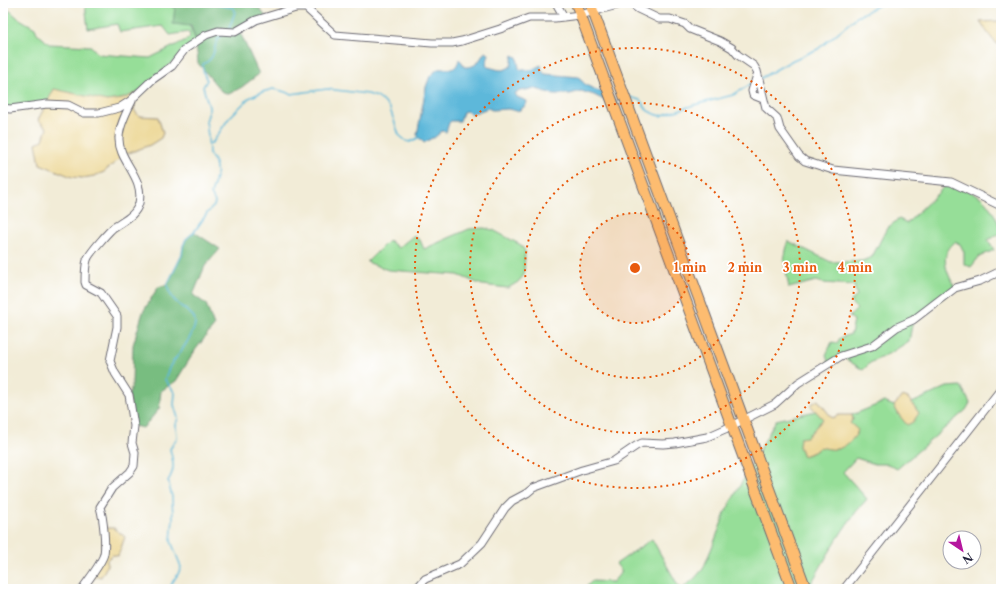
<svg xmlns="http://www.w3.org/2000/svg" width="1004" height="592" font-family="'Libre Caslon Text',serif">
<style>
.green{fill:#96de98;stroke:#5c806a}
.forest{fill:#78bd80;stroke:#4d705e}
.sand{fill:#eeda9e;stroke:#887e6c}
.water{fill:#5db8da;stroke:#406d8a}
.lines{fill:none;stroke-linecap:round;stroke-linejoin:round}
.stream{stroke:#5db8da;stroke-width:1.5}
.minor-casing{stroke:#6b6972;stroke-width:9}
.highway-casing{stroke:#6b6972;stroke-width:12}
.minor{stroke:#fff;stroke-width:7}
.highway{stroke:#fdbc6f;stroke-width:10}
.ring{fill:none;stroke:#e8590c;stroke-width:2;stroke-dasharray:2 4}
.centre{fill:#e8590c;stroke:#fff;stroke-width:2}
.ring-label{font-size:12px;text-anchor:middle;font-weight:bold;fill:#e8590c;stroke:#fff;stroke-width:3.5;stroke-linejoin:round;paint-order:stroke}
</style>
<rect width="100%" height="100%" fill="#fff"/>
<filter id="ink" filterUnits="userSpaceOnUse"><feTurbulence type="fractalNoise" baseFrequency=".025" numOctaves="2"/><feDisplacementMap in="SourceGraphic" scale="8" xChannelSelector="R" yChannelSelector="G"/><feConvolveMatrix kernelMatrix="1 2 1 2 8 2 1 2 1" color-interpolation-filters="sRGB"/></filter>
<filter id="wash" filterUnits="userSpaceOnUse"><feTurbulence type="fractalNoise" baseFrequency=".012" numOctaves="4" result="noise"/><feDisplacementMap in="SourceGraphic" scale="16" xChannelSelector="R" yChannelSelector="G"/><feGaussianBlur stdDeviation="0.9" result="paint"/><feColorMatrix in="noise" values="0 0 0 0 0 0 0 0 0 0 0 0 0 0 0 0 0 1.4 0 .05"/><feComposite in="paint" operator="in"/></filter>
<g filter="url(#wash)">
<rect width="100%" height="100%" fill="#f2ecd7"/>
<path class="green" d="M85,3H165C183,11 190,24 196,42L137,93L122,99L107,101L93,99L3,108V9L10,11L18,18L35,28L37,33L49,44L91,46L98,54L150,58L190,38L189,32L170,35L163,26L120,32L117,24L88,29Z
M948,182C956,186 976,193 982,198C989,204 1001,224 1001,233L988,240L994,250L979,257L971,267L964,264V252L960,244L955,242C938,256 947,272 955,288L913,320L909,341L892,352L870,363L863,370L841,356L829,364L826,355L832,342L837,343L840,338L851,334L854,320L849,317L857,309L850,302L857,296L854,285L823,283L816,281L789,288L784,260L788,241L831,262L862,261L872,257L887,228L899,219L907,223L938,193Z
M484,228L493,230L521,245L525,251L524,275L518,282L508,288L482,285L458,275L388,270L367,262L389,240L398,248L413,236L420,240L424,249L469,229Z
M961,386L970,403L966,410L897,469L888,464H875L856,458L843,472L867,499C843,525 826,558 808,589H682L695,578L703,569L713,545L726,511L776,420L816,411L823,419L799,446L803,456L814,452L820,447L838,449L850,423L853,419L852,415L884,402L894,406L899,415L919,413L912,403L947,387Z
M652,539L680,589H584L592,581L613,582L622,571L616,564Z"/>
<path class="forest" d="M165,3H254V6L260,9L266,17L239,30L259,74L242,87L229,94L221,91L198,63L196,42L191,26L173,24L175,7Z
M194,232L220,249L205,266L193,295L206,304L214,326L196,349L176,381L161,391L159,409L143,428L134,426L129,395L132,385L133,345L143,312L158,287L167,285L182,255L183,246L186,239Z"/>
<path class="sand" d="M1001,21V47L993,40L980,22Z
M54,89L107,101L122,99L137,93L134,110L139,116L158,117L163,133L161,138L150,145L124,155L104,172L94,176L83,178L72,177L40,164L36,143L43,140L47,128L38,120Z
M902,396L908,398L919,413L913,422L907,425L899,415L894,406Z
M818,400L832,418L839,415H852L853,419L850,423L858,430C856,438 844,448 837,449C831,450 825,448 820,447L814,452L803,456L799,446L800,438L807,437L823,419L810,405Z
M104,528H114L125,537L118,556L112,555L107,560V566L101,577L96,576L88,585L89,589H82L100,558L102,548Z"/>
<path class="water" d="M485,52L489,54L486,65L488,67C498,69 502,73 511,66L513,55L517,57L519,68L521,70H531L541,65L542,71L545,74L579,77C581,80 584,84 588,86C598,92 615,94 619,106L613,108L608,107V102L594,95L581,91L570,94H553L533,88C527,91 522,89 515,93L517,97L527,101L526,105L520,110L516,111L508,109L492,110L488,108L472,114L466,111L463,112L460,121H451L449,123L446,132L442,131L434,138H432L424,143L417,135L426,87L430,76L438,69C448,68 456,73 459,59L462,62L464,67C476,68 479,61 485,52Z"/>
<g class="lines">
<path class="stream" d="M215,3L223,6L234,8L235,12L229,29
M761,78L793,60L818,49L858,16L883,3
M630,97L640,100L648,111L660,116L694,105L733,95L751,84
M208,145L213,142L229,118L249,98L262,92L273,89L282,91L291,94L327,89L368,94L377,97L384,102L390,109L399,135L406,141L410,142L420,137
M170,589C172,579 179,576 181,567L171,541L173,518L172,497L168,481C176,468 173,462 170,449L177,438L176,425L178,418L174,405L175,393L165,380C166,376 168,370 170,366C177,356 204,325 192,315C180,305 171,301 167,285L182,255L183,246L186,239L194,232L208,212L214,206L215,202L211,194C216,179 221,167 209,154L208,136L206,121L209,112V107L203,87L207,80C204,75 202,70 203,64C220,56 210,44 222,34"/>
</g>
</g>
<g filter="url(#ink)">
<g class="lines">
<defs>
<path id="minor" d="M556,3L564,17
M630,3L638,9L659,19H670L685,24L690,29L720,41L732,48L738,55L754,66L757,71L766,108L777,118L780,129L799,156L805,161L833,170L951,182L1001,206
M757,75L752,91L753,95L763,99
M3,108L10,109L47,104L68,105L84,113H99L119,108L130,101L152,80L172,66L185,49L206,35L218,31L235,32L256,20L296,8H306L335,35L432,43H452L462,41L500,29L529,18H555L580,15L625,3
M82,589C89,579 98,568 103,557C107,548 103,517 100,507L112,488L130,472L134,466L135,453L132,443L134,426L129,395L115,373L110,361L117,327V316L101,293L86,285L85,282C85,275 85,267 87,260C88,255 111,228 116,226C125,220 136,215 139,203C145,177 118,161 119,138C119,126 127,111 132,101
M416,589L425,579L460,564L482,543L505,508L512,501L527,493L533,488L582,470L614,461L636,446L642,443L663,444L675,443L707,437L725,429L775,404L798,383L841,356L872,346L897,327L913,320L955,288L980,281L1001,271
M844,589L1001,389"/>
<path id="highway" d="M576,3L792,589
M590,3L806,589"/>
</defs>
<use href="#minor" class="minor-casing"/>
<use href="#highway" class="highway-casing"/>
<use href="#minor" class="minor"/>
<use href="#highway" class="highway"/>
</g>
</g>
<circle cx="635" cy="268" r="55" fill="#e8590c" fill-opacity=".12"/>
<g class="ring">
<circle cx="635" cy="268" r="55"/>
<circle cx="635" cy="268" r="110"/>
<circle cx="635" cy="268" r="165"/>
<circle cx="635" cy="268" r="220"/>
</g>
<circle cx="635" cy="268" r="6" class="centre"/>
<g class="ring-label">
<text x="690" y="272">1 min</text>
<text x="745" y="272">2 min</text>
<text x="800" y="272">3 min</text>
<text x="855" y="272">4 min</text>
</g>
<rect width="1004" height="592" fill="none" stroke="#fff" stroke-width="16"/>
<g transform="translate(962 550) rotate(145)"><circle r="19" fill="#ffffff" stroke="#a7a7b1"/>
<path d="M0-3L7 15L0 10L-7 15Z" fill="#b5179e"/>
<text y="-6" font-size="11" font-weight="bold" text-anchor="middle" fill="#22223b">N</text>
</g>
</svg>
